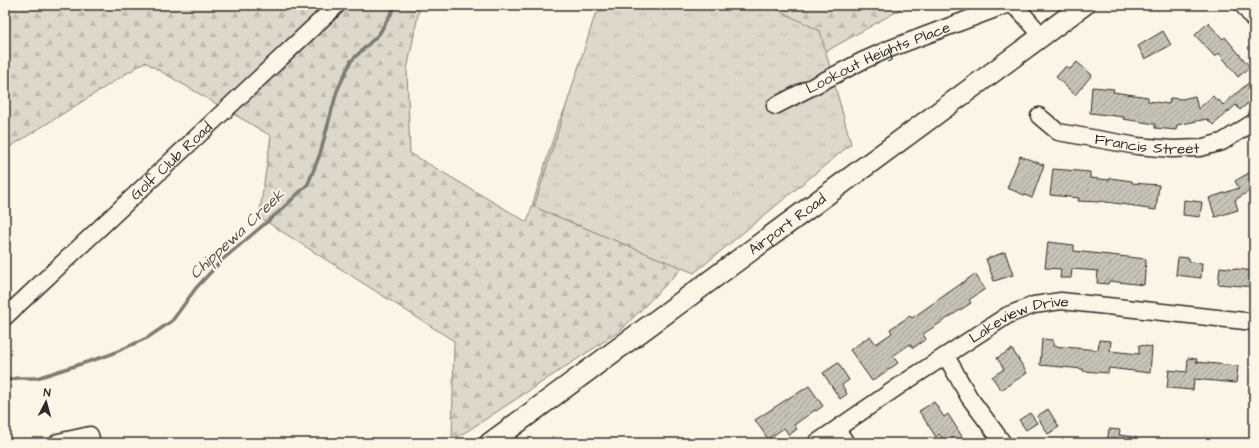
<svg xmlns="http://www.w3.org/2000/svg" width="1259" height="448" font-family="'Architects Daughter',sans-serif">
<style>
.forest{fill:url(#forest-firs);stroke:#84827a}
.park{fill:url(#park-tufts);stroke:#84827a}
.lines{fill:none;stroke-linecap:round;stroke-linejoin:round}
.stream{stroke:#7d7b74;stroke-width:3.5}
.building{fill:url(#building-hatch);stroke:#2b2b2b}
.minor-casing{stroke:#2b2b2b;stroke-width:19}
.major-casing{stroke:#2b2b2b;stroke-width:23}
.minor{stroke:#fcf5e5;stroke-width:16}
.major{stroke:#fcf5e5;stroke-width:20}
.labels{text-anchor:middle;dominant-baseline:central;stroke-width:4;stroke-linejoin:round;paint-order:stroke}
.street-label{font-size:15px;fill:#2b2b2b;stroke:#fcf5e5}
.water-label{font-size:16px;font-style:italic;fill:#545350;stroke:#fcf5e5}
</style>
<defs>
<pattern id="forest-firs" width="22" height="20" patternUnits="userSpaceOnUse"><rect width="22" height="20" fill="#ded8ca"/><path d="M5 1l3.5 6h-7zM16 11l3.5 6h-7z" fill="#bfbaae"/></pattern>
<pattern id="park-tufts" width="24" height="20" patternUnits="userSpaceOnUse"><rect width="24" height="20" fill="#ded8ca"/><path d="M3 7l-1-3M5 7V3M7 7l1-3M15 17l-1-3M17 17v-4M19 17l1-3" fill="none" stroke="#bfbaae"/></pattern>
<pattern id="building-hatch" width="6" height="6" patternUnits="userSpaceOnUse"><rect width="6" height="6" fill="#c8c3b7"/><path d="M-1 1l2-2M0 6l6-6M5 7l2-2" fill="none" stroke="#a39f95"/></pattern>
</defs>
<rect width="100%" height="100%" fill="#fcf5e5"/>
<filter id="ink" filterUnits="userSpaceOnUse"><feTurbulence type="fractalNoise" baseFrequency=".025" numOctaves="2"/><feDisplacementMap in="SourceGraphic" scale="8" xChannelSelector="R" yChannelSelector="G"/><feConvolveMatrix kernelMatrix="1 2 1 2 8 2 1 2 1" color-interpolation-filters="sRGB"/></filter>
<g filter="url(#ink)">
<path class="forest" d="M5,5H420L407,70L410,153L527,222L558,123L594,51L615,5H899L901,9L772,82L706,244L620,331L452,441L454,341L259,217L271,136L145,62L5,150Z"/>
<path class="park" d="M611,5H768L820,31L851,144L694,273L534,207L595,15Z"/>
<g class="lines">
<path class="stream" d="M5,381L17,378H37L109,355L147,338L172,321L196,288L222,260L281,210L308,184L320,154L337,91L351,61L379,34L396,5"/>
</g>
<path class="building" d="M1208,23L1223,39L1225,37L1250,67L1238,77L1219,53L1215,57L1195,35Z
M1163,31L1171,45L1145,59L1138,46Z
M1077,62L1092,75L1075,95L1056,77L1066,66L1070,69Z
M1254,78V98L1240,110L1236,105L1213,125L1207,119L1177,125L1176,130L1155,128V124L1123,119L1124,117L1090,113L1092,87L1114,89L1113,92L1148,97V101L1169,104L1170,98L1182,99L1195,96L1198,109L1213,96L1217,101L1219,100L1223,105Z
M1020,156L1044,165L1032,198L1007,188Z
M1053,169L1090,172V178L1110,180V178L1132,181V183L1159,185L1156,210L1135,207V206L1099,201V202L1078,201L1079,198L1050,195Z
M1254,170V188L1235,200L1238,210L1215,217L1209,198L1239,188L1235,181Z
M1184,200L1202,202L1200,217L1183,215Z
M1048,242L1074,245V251L1146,259L1144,285L1109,281L1108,284L1097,283L1098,271L1072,269L1071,278H1060L1061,269L1045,268Z
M1005,252L1013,275L994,281L986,259Z
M1178,257L1189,258V262L1202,263L1201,278L1176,275Z
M1220,267L1254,271V287L1218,284Z
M975,274L985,289L969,300L971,303L923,334L926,339L913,348L910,344L893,356L898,363L872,381L850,350L870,336L876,344L892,333L890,329L910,316L912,318Z
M1042,339L1053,340V346L1098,350L1099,340L1111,341L1110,351L1139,354V345L1152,347L1150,373L1109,368L1108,373L1083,371V369L1040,365Z
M1012,349L1027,373L1001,390L992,377L1004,369L997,358Z
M1188,358L1197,359L1196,362L1238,366L1236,383L1194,379L1193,390L1167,388L1169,370L1187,372Z
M838,363L849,380L842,385L847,394L840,399L823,373Z
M809,386L823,406L816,411L815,410L794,425L797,429L789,435L784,428L768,439L755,420L795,394V395Z
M934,402L944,417L948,414L966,443H945L939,434L936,437L919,411Z
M1048,409L1059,427L1048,434L1037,416Z
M1030,413L1037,423L1026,430L1019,420Z
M1109,429L1120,430L1119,435L1136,437V443H1107Z"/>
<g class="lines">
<defs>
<g id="minor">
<path d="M1012,5L1022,13L1042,36"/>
<path d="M1243,5L1254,20"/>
<path id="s1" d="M775,106L862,61L889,49L1006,5"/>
<path id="s2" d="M1039,116L1058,132L1137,146L1172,149L1200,148L1222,142L1254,122"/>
<path id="s3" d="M5,317L337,5"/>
<path d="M946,356L969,397L1003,443"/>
<path d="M837,429L846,443"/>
<path d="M58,442L90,435L92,443"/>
<path id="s4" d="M816,443L902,384L1008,315L1034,305L1061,301L1254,322"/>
</g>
<g id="major">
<path id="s5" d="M490,443L1084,5"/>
</g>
</defs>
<use href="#minor" class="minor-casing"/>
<use href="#major" class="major-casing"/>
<use href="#minor" class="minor"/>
<use href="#major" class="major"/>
</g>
</g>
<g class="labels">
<g class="street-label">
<text stroke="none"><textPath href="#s1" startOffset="114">Lookout Heights Place</textPath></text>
<text stroke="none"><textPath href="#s2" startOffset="115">Francis Street</textPath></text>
<text stroke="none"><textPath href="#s3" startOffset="228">Golf Club Road</textPath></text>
<text stroke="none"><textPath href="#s5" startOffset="369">Airport Road</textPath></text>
<text stroke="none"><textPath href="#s4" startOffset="240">Lakeview Drive</textPath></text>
</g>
<g class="water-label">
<text transform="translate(237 234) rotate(-43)">Chippewa Creek</text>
</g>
</g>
<rect width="1259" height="448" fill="none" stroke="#fcf5e5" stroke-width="20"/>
<rect x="10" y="10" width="1239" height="428" fill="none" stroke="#2b2b2b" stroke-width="1.5" filter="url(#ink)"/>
<g transform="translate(46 402) rotate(6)" stroke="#fcf5e5" stroke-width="3" paint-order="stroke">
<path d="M0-3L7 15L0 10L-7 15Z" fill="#2b2b2b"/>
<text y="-6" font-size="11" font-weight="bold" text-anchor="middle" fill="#2b2b2b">N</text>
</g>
</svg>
